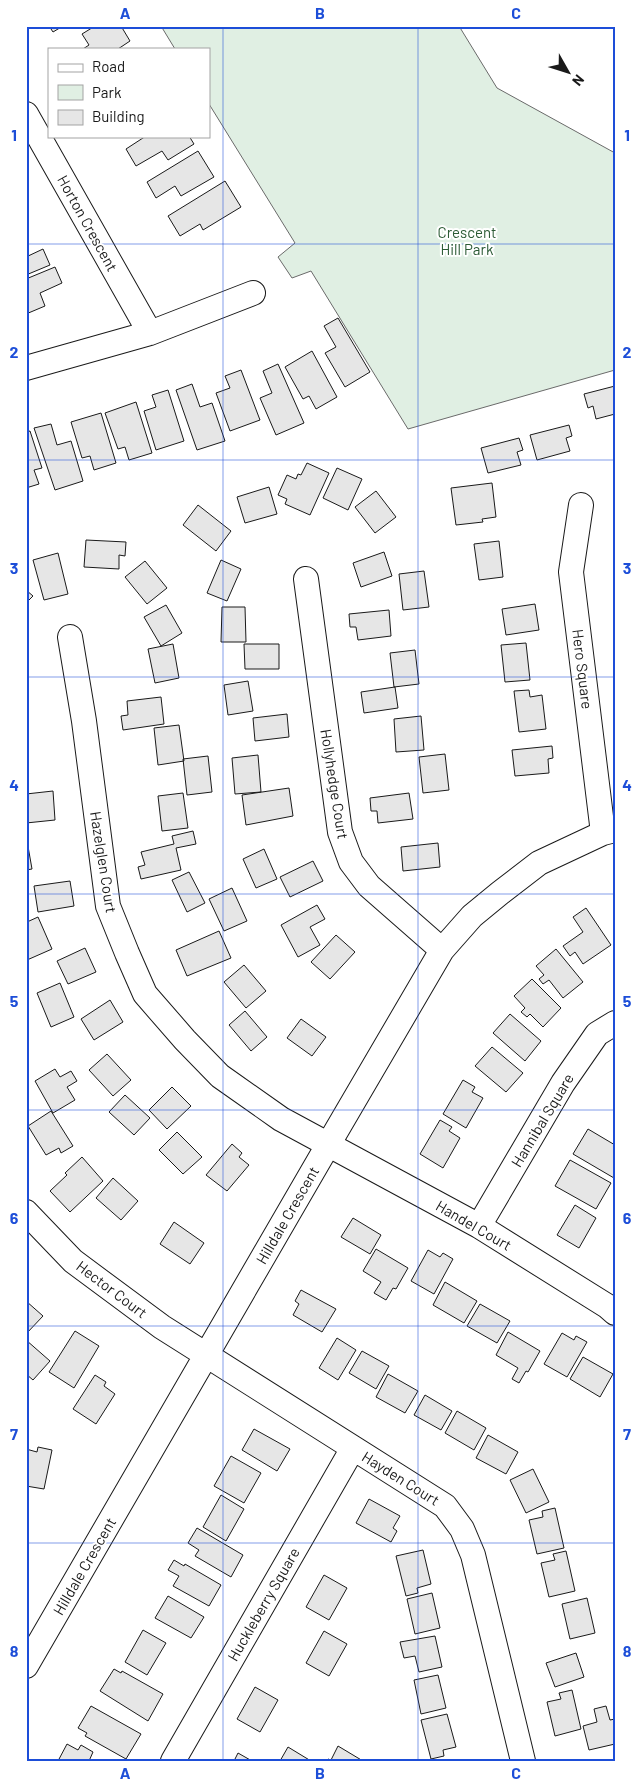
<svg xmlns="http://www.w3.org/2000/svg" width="641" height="1787" font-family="Barlow,sans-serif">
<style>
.green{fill:#e0efe3;stroke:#6a6a6a}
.building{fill:#e6e6e6;stroke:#1a1a1a}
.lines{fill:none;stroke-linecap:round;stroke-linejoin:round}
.street-casing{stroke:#1a1a1a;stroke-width:26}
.street{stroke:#fff;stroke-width:24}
.grid{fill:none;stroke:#1d4ed8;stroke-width:1;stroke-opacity:0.55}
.labels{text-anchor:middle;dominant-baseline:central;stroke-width:4;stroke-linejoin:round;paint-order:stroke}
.street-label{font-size:15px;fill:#1a1a1a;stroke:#fff}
.park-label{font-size:15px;fill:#2b5a34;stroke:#fff}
.neatline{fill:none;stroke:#1d4ed8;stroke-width:2}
.grid-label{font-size:16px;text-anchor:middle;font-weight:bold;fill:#1d4ed8}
</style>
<rect width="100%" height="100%" fill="#fff"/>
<path class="green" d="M161,26H459L497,88L615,153V370L408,429L311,271L292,278L278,257L295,243L209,104V49H175Z"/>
<path class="building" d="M49,26H63L53,32Z
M95,26H121L130,41L118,49H83L89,45L82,34Z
M146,136H189L194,144L168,160L162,151L136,166L126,149Z
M198,151L214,177L181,196L175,186L156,198L147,182Z
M225,181L241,207L203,230L200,224L180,236L168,216Z
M43,249L50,265L26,275V257Z
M55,267L62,283L40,293L45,306L26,314V279Z
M338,318L370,372L345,387L325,353L336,347L324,326Z
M312,351L337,397L316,409L309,396L303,399L285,367Z
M278,364L304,423L276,435L260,398L272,393L263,371Z
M241,370L260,420L230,431L216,393L230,388L225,376Z
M192,384L200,407L212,403L225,441L197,450L176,390Z
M615,386V414L596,419L593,406L588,408L584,394Z
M168,390L184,441L156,450L144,411L156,407L152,395Z
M136,402L152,453L129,460L125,447L118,449L105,413Z
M101,413L116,463L94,470L90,456L82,458L71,422Z
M51,424L57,445L71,441L83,481L55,490L34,428Z
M569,425L572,436L566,438L570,451L537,460L530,435Z
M30,431L42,468L34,470L39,484L26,488V432Z
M519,438L523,450L517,452L521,465L488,473L481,448Z
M307,463L329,473L310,515L285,504L287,499L278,495L287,475L296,479L298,474L301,475Z
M337,468L362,479L348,510L323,498Z
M492,483L496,517L482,519L483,522L456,525L451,488Z
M269,487L277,514L245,523L237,497Z
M376,491L396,517L375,533L355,507Z
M198,505L231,531L216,551L183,525Z
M86,540L126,542L125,556L119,555V569L84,567Z
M499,541L503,577L479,580L474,544Z
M384,552L392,576L361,587L353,563Z
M58,553L68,594L44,600L33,560Z
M221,560L241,569L227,601L207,593Z
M145,561L167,588L147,604L125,577Z
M424,571L429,607L403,610L399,574Z
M26,590L33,596L26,603Z
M535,604L539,630L506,635L502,609Z
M166,605L182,633L161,646L144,617Z
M222,607H245L246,642H221Z
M389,610L391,636L358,640L356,627H350L349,614Z
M526,643L530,680L505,682L501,645Z
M173,644L179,678L155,683L148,649Z
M244,644H279V669H245Z
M415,650L419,684L394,687L390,653Z
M248,681L253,711L228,715L224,685Z
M395,687L398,708L364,713L361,692Z
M529,690L530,697L542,695L546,729L519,732L514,691Z
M161,697L164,724L123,730L121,716L128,715L127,701Z
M287,714L289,737L255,741L253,718Z
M421,716L424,750L396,752L394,719Z
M179,725L184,761L158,765L154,728Z
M552,746L553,758L548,759L549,773L515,776L512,750Z
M445,754L449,790L423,793L419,757Z
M258,755L261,792L235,794L232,758Z
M208,756L212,792L187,795L183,759Z
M289,788L293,816L246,825L242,795Z
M53,791L55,820L26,823V794Z
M183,793L188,828L162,831L158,796Z
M409,793L413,819L378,823L377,811H371L370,798Z
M193,831L196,844L176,848L181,870L141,879L138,867L145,865L141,852L174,844L172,836Z
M26,835L32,869L26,870Z
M438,843L440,867L403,871L401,847Z
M264,849L277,879L256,888L243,859Z
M313,861L323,881L290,897L280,877Z
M189,872L205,903L187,912L172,880Z
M70,881L74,906L38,912L34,886Z
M232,888L247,921L224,931L209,899Z
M317,905L325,919L310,927L320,945L298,957L281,925Z
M586,908L611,945L583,964L575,952L570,956L563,946L583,932L573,917Z
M38,917L52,949L27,960L26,920L27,922Z
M219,931L231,958L187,976L176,950Z
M336,935L355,952L330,979L311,962Z
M85,948L96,972L68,984L57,961Z
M556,949L583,982L563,998L549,980L543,984L539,979L544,975L536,966Z
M244,965L266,991L246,1008L224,982Z
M532,979L561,1008L543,1027L530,1014L527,1017L521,1012L525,1008L514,996Z
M60,983L74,1017L51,1027L37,993Z
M110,1000L123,1022L94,1040L81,1019Z
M245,1011L267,1037L251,1051L229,1025Z
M510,1014L541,1041L525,1061L493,1033Z
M301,1019L326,1037L312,1056L287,1038Z
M492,1047L523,1073L506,1092L475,1066Z
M107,1054L131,1080L113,1096L89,1070Z
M55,1069L60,1077L71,1071L77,1081L67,1087L75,1100L53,1113L35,1081Z
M463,1080L475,1087L472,1092L483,1098L466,1128L443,1114Z
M172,1087L191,1106L167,1129L149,1110Z
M125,1095L150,1118L134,1135L109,1112Z
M51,1111L73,1146L61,1153L59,1148L46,1155L28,1126Z
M440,1120L452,1127L449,1131L460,1138L443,1168L420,1154Z
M588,1129L615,1145L614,1178L573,1154Z
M177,1132L202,1157L183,1174L159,1150Z
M232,1144L242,1153L239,1157L249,1165L227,1191L206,1175Z
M82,1157L103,1181L70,1212L50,1191L67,1175L65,1173Z
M570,1160L611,1183L596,1209L555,1186Z
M113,1178L138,1201L121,1220L96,1198Z
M575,1205L596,1218L579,1248L557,1235Z
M353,1218L381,1235L370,1254L341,1237Z
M174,1222L204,1243L190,1264L160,1244Z
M376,1249L408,1268L396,1289L393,1288L386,1300L374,1293L381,1282L363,1271Z
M428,1250L440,1257L443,1253L453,1259L434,1294L411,1281Z
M445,1282L477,1301L464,1323L433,1305Z
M301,1290L336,1309L322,1332L293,1315L299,1304L295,1301Z
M26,1301L43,1316L26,1334Z
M480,1304L510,1321L497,1343L467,1326Z
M75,1331L99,1346L74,1388L49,1372Z
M508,1332L540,1351L528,1372L526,1371L519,1383L512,1379L518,1368L496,1355Z
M562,1333L574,1340L576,1336L587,1342L567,1377L544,1364Z
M337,1338L356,1350L338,1380L319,1368Z
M26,1340L50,1361L33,1380L26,1374Z
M362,1351L389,1366L376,1389L349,1373Z
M583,1357L613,1374L600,1397L570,1379Z
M388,1374L418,1391L405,1413L376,1397Z
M95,1375L106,1382L104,1386L115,1394L96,1424L73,1409Z
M425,1395L452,1411L441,1430L414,1415Z
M457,1411L486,1428L474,1450L445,1433Z
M254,1429L290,1449L277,1471L242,1450Z
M488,1435L518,1452L506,1474L476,1458Z
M38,1447L52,1450L44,1489L26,1486V1449L37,1452Z
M231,1456L261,1473L244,1503L214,1486Z
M533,1469L549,1502L526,1513L510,1480Z
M221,1495L244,1509L226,1541L203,1527Z
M369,1499L400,1516L393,1528L397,1531L391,1542L356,1523Z
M555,1508L564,1548L537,1554L529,1520L543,1517L542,1511Z
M197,1528L243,1555L231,1577L195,1556L199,1550L188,1543Z
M423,1550L431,1584L417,1588L418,1593L406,1596L396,1556Z
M566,1551L575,1591L549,1597L541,1563L555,1560L553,1554Z
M174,1560L184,1566L185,1564L221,1585L209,1606L173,1586L179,1576L168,1570Z
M324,1575L347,1588L329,1620L306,1607Z
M432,1593L440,1628L415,1634L407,1599Z
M168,1596L204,1617L191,1638L155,1618Z
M587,1598L595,1633L570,1639L562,1604Z
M143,1630L166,1643L147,1675L125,1662Z
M324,1631L347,1644L329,1676L306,1663Z
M435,1636L442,1667L419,1672L415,1656L404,1658L400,1642Z
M576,1653L584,1677L555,1687L546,1663Z
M114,1669L121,1673L122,1671L163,1694L148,1721L100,1691Z
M438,1675L446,1708L421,1714L414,1680Z
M255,1687L278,1700L260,1732L237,1719Z
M572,1690L581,1729L555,1736L547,1702L561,1699L559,1693Z
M91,1706L141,1734L126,1759L85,1736L87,1733L78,1728Z
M606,1706L610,1720L615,1719V1744L589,1750L583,1726L597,1722L594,1709Z
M447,1714L456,1747L443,1750L444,1756L431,1759L421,1720Z
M67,1744L78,1750L81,1745L93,1752L89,1761H58Z
M338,1746L363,1761H327L328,1759L331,1760Z
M288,1747L311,1761H280Z
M238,1753L252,1761H234Z"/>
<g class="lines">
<defs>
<path id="street" d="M26,114L150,333
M26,368L150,333L253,293
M581,505L571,572L603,833
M306,579L340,832L351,862L369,886L442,950
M70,637L84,721L108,906L127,953L145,994L185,1040L220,1076L281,1119L479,1226L607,1306L615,1313
M26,1212L73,1261L162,1327L445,1506L462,1529L473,1555L523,1761
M479,1226L563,1083L597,1034L615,1023
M26,1666L328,1145L442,950L472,916L500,893L539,863L603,833L615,830
M173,1761L353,1448"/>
</defs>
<use href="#street" class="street-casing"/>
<use href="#street" class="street"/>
</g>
<path class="grid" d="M223,26V1761M418,26V1761M26,244H615M26,460H615M26,677H615M26,894H615M26,1110H615M26,1326H615M26,1543H615"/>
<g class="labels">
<g class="street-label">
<text transform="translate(88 223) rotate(61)">Horton Crescent</text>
<text transform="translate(583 669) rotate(83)">Hero Square</text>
<text transform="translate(335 784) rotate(81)">Hollyhedge Court</text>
<text transform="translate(104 862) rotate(81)">Hazelglen Court</text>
<text transform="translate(542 1120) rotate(-59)">Hannibal Square</text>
<text transform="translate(287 1215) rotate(-60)">Hilldale Crescent</text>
<text transform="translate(474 1225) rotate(30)">Handel Court</text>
<text transform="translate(112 1289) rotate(37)">Hector Court</text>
<text transform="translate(401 1478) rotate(32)">Hayden Court</text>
<text transform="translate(84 1566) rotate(-60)">Hilldale Crescent</text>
<text transform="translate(263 1604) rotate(-60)">Huckleberry Square</text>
</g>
<g class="park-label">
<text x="467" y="232">Crescent<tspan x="467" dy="17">Hill Park</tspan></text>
</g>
</g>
<rect width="641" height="1787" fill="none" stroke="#ffffff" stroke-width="55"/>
<rect x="48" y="48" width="162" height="90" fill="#ffffff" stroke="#a3a3a3"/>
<rect x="58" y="64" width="25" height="8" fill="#ffffff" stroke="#a3a3a3"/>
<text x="92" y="72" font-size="15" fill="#1a1a1a">Road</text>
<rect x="58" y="85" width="25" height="15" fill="#e0efe3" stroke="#a3a3a3"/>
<text x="92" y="98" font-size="15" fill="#1a1a1a">Park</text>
<rect x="58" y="110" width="25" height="15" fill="#e6e6e6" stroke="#a3a3a3"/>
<text x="92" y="122" font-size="15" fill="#1a1a1a">Building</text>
<g transform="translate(568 72) rotate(129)" stroke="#ffffff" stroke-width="4" paint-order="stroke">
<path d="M0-4L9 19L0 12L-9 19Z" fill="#1a1a1a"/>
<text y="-8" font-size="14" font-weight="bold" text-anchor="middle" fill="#1a1a1a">N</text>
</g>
<rect x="28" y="28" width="586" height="1732" class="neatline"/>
<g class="grid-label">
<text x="125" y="19">A</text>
<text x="320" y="19">B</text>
<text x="516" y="19">C</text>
<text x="14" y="141">1</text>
<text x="627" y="141">1</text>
<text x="14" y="358">2</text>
<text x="627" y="358">2</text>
<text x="14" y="574">3</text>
<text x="627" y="574">3</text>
<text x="14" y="791">4</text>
<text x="627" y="791">4</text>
<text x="14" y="1007">5</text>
<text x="627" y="1007">5</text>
<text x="14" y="1224">6</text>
<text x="627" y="1224">6</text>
<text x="14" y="1440">7</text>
<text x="627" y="1440">7</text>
<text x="14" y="1657">8</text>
<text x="627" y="1657">8</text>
<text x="125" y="1779">A</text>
<text x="320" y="1779">B</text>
<text x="516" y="1779">C</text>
</g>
</svg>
